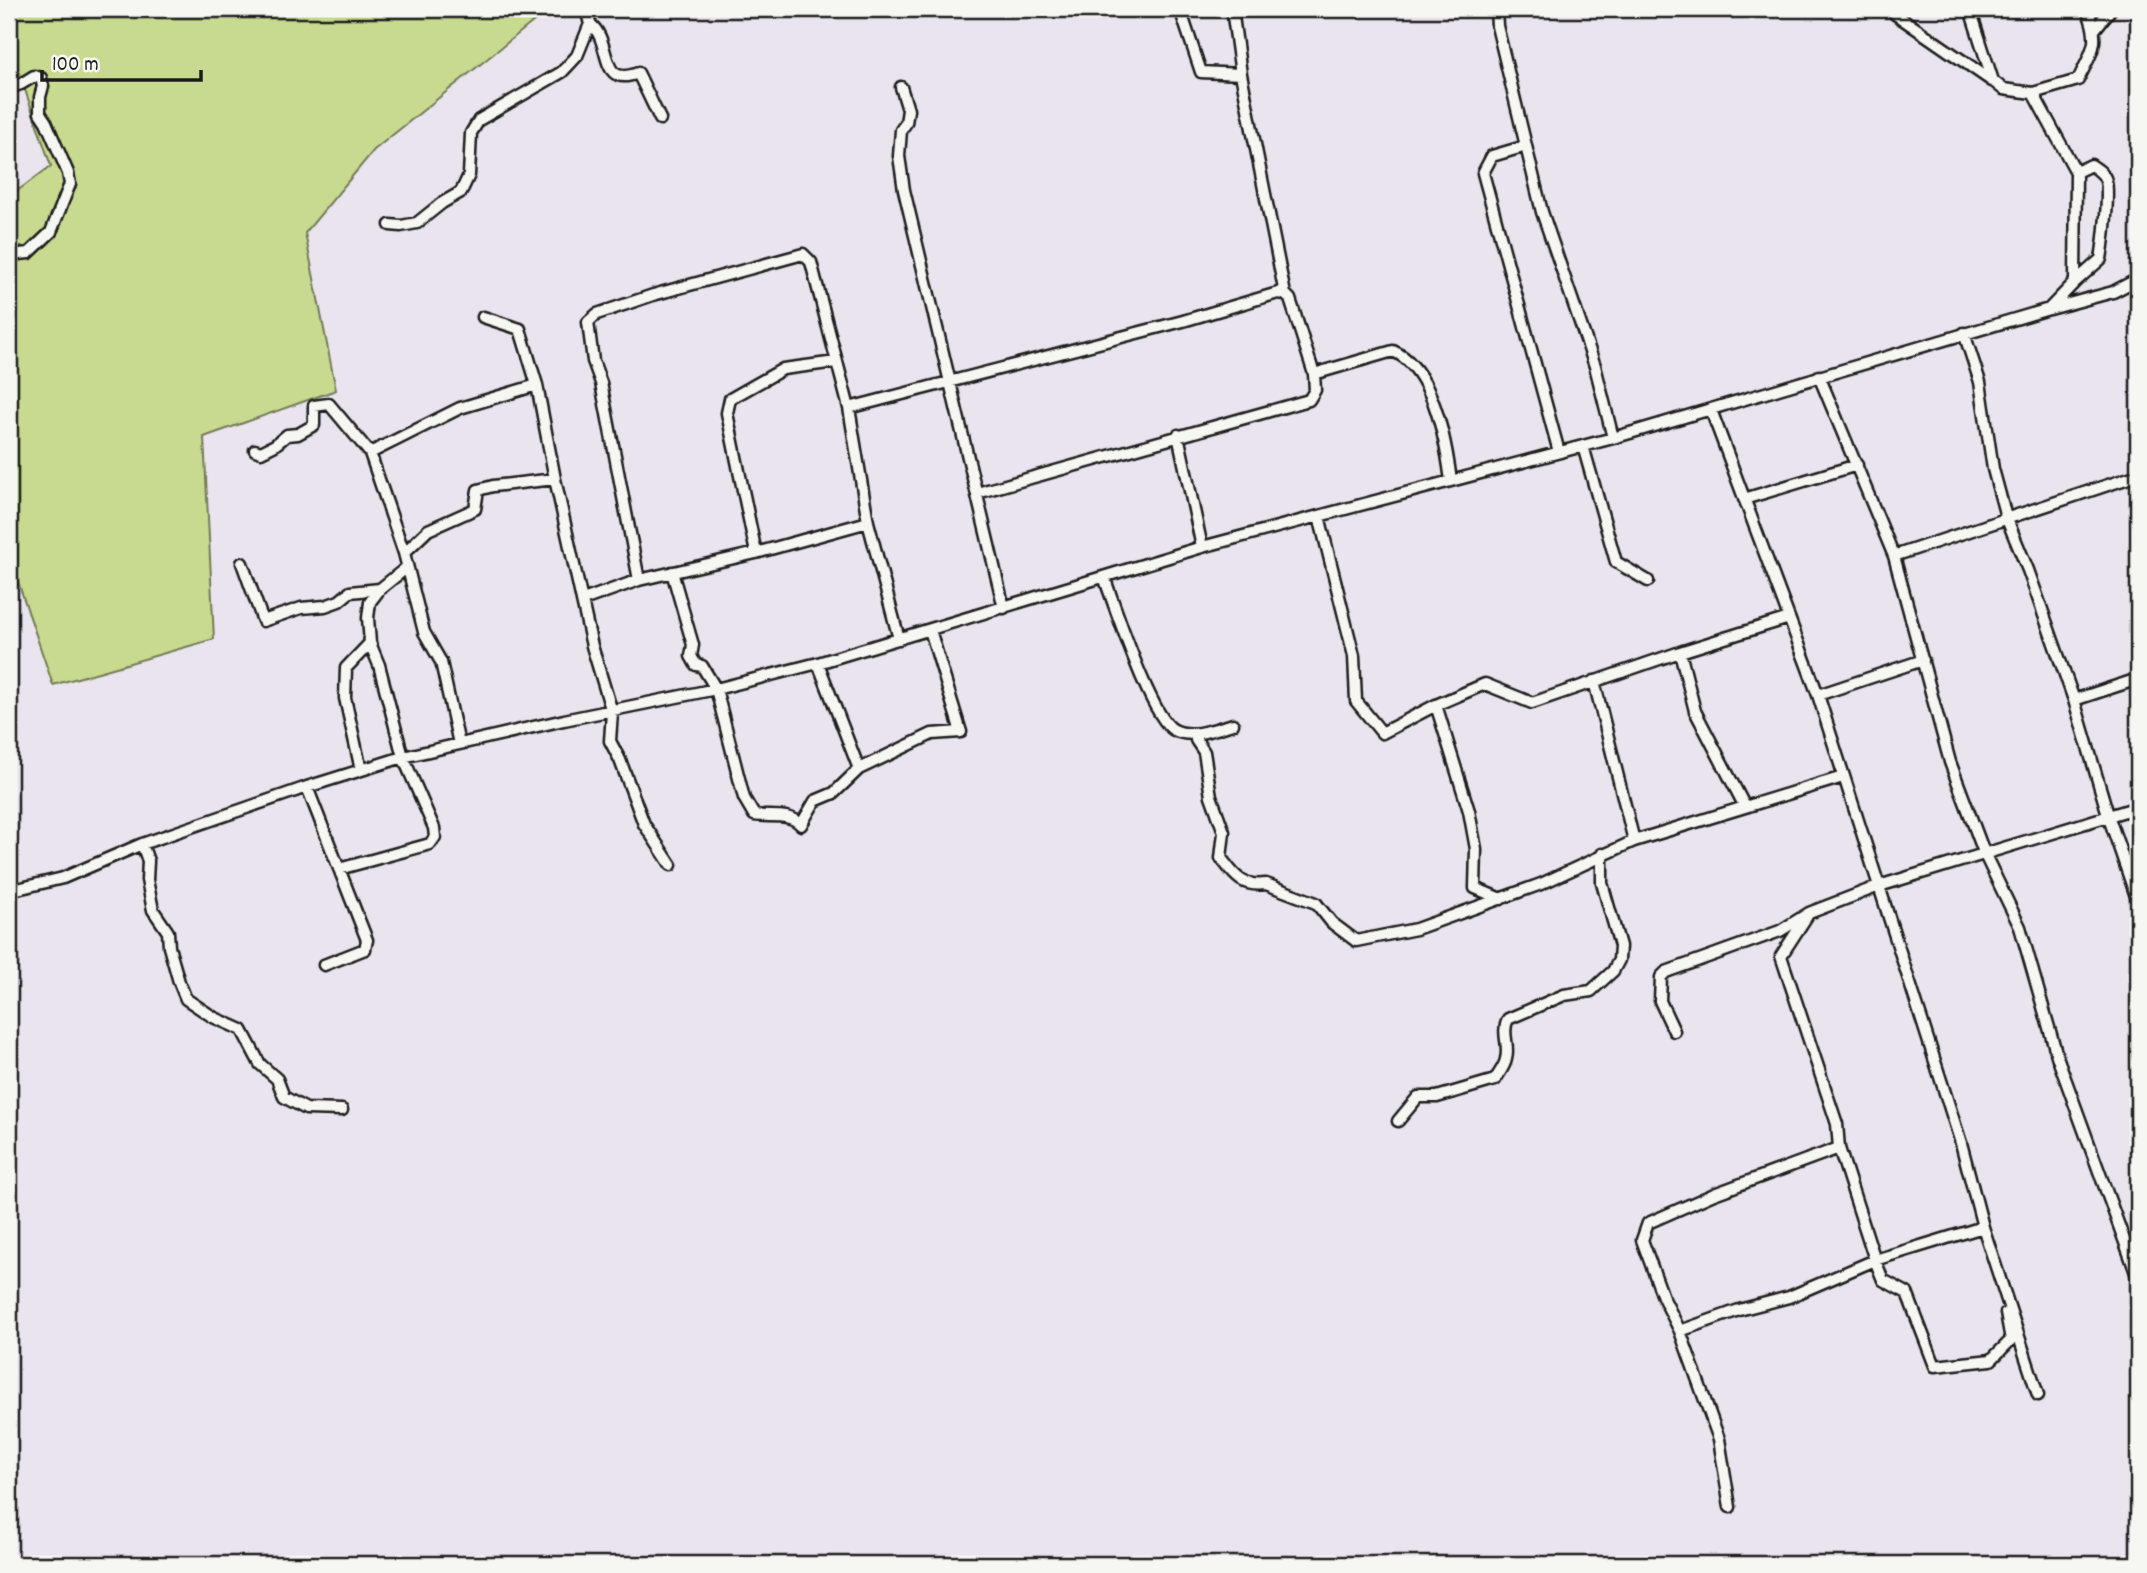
<svg xmlns="http://www.w3.org/2000/svg" width="2147" height="1573" font-family="Dekko,sans-serif">
<style>
.green{fill:#c8da8f;stroke:#727b56;stroke-width:2}
.lines{fill:none;stroke-linecap:round;stroke-linejoin:round}
.minor-casing{stroke:#1c1c1c;stroke-width:15}
.minor{stroke:#f6f6f2;stroke-width:10}
</style>
<rect width="100%" height="100%" fill="#eae4ef"/>
<filter id="ink" filterUnits="userSpaceOnUse"><feTurbulence type="fractalNoise" baseFrequency=".0143" numOctaves="2"/><feDisplacementMap in="SourceGraphic" scale="14" xChannelSelector="R" yChannelSelector="G"/><feConvolveMatrix kernelMatrix="1 2 1 2 8 2 1 2 1" color-interpolation-filters="sRGB"/></filter>
<g filter="url(#ink)">
<path class="green" d="M9,9H549L374,150L305,233L336,390L204,437L214,639L53,685L9,555V197L51,166L9,43Z"/>
<g class="lines">
<defs>
<path id="minor" d="M1180,9L1201,72L1241,74L1285,294
M1232,9L1241,74
M1496,9L1497,26L1542,212L1595,366L1613,438
M1894,9L1895,14L1992,81
M590,24C613,40 597,89 638,73L660,119
M2095,29L2111,9
M901,87L908,110L906,123L901,130L899,156L904,190L1004,608
M9,88L21,84L34,76L41,78L43,86L40,97V113L46,122L68,173L70,184L51,232L29,253L9,255
M2033,93L2078,80C2093,49 2101,43 2087,9
M1526,146L1492,156L1483,173L1559,452
M390,225L401,226L417,223L442,203L461,192L469,175L471,133L479,120L562,72L577,56L590,24L586,9
M2075,282L2101,259C2104,242 2109,195 2106,181C2104,173 2097,169 2091,165L2076,172
M2050,309L2113,292L2138,279
M483,317L520,329L537,385L555,479L592,646L612,712L610,741L620,760L644,824L671,865
M1964,333L1980,382L1993,469L2006,517L2028,570L2074,700L2109,818L2138,902
M1314,374L1393,351C1433,368 1446,442 1451,481
M1819,376L1894,556L1950,762L1985,855L2020,927L2058,1059L2138,1278
M849,408L1183,321L1278,293L1285,294L1290,299L1314,374L1315,390L1309,400L977,493
M1711,410L1818,695L1879,886L2138,807
M1178,435L1202,547
M1583,446L1616,562L1648,581
M255,450L261,452L275,445L287,435L298,434L314,425V406L329,404L370,453L404,553L424,632L441,662L459,744
M370,453L460,408L537,385
M1744,499L1857,465
M1319,516L1354,656L1356,701L1382,733L1436,705
M404,553L428,530L475,509L478,490L493,486L555,479
M756,553L727,413L730,399L783,369L836,362
M1894,556L2138,475
M242,563L263,621L301,608L325,606L339,601L350,592L380,589L406,568
M672,572L693,645L691,656L696,665L702,666L716,689L744,798L754,815C769,818 790,812 801,825L815,801L834,793L859,769L932,734L961,732L930,630
M1104,577C1115,606 1151,718 1174,730C1192,739 1215,729 1233,724
M639,580L601,383L593,361L588,322L597,314L653,295L803,254L811,262L849,408L868,522L899,639
M583,600L639,580L756,553L868,522
M1680,652L1695,711L1744,805
M818,663L859,769
M1594,681L1634,841
M1818,695L1923,660
M2074,700L2138,679
M1196,734V740L1204,752L1211,796L1224,832L1221,858C1235,876 1241,887 1266,884L1316,903L1332,923L1356,941L1416,929L1541,884L1634,841L1843,777
M361,770L345,698L346,668L370,643
M307,787L367,940L365,949L324,965
M142,844L148,861L147,880L153,910L168,932L169,947L179,982L186,999L213,1017L242,1030L260,1064L277,1079L284,1097L306,1109L342,1110
M339,869L430,844L435,837L434,828L403,757L379,665L370,643L368,618L370,602L380,589
M9,891L63,878L142,844L307,787L403,757L564,720L716,689L818,663L1202,547L1613,438L2049,309L2075,282L2076,172L2033,93L2003,89L1993,81L1970,9
M1501,899L1475,888L1476,849L1469,811L1436,705L1485,684L1532,703L1680,652L1789,618
M1807,916L1781,956L1837,1124L1839,1148L1875,1260L1883,1280L1907,1293L1935,1366L1991,1360L2011,1340L2006,1313
M1674,1031L1660,1001L1661,977L1666,972L1780,931L1809,913L1879,886L1961,1143L1983,1227L2038,1395
M1398,1121L1418,1097H1437L1495,1080C1499,1073 1505,1066 1506,1059C1510,1045 1501,1033 1508,1019L1564,995L1591,991L1613,971L1619,960L1620,946L1602,883V854
M1680,1331L1739,1310L1789,1297L1875,1260L1983,1227
M1730,1507L1719,1439L1680,1331L1663,1297L1642,1240L1648,1223L1714,1194L1839,1148"/>
</defs>
<use href="#minor" class="minor-casing"/>
<use href="#minor" class="minor"/>
</g>
</g>
<rect width="2147" height="1573" fill="none" stroke="#f6f6f2" stroke-width="35"/>
<rect x="18" y="18" width="2112" height="1538" fill="none" stroke="#1c1c1c" stroke-width="2.5" filter="url(#ink)"/>
<path d="M42 70v10h159v-10" fill="none" stroke="#1c1c1c" stroke-width="3.5"/>
<text x="52" y="70" font-size="21" fill="#1c1c1c" stroke="#f6f6f2" stroke-width="5" paint-order="stroke">100 m</text>
</svg>
